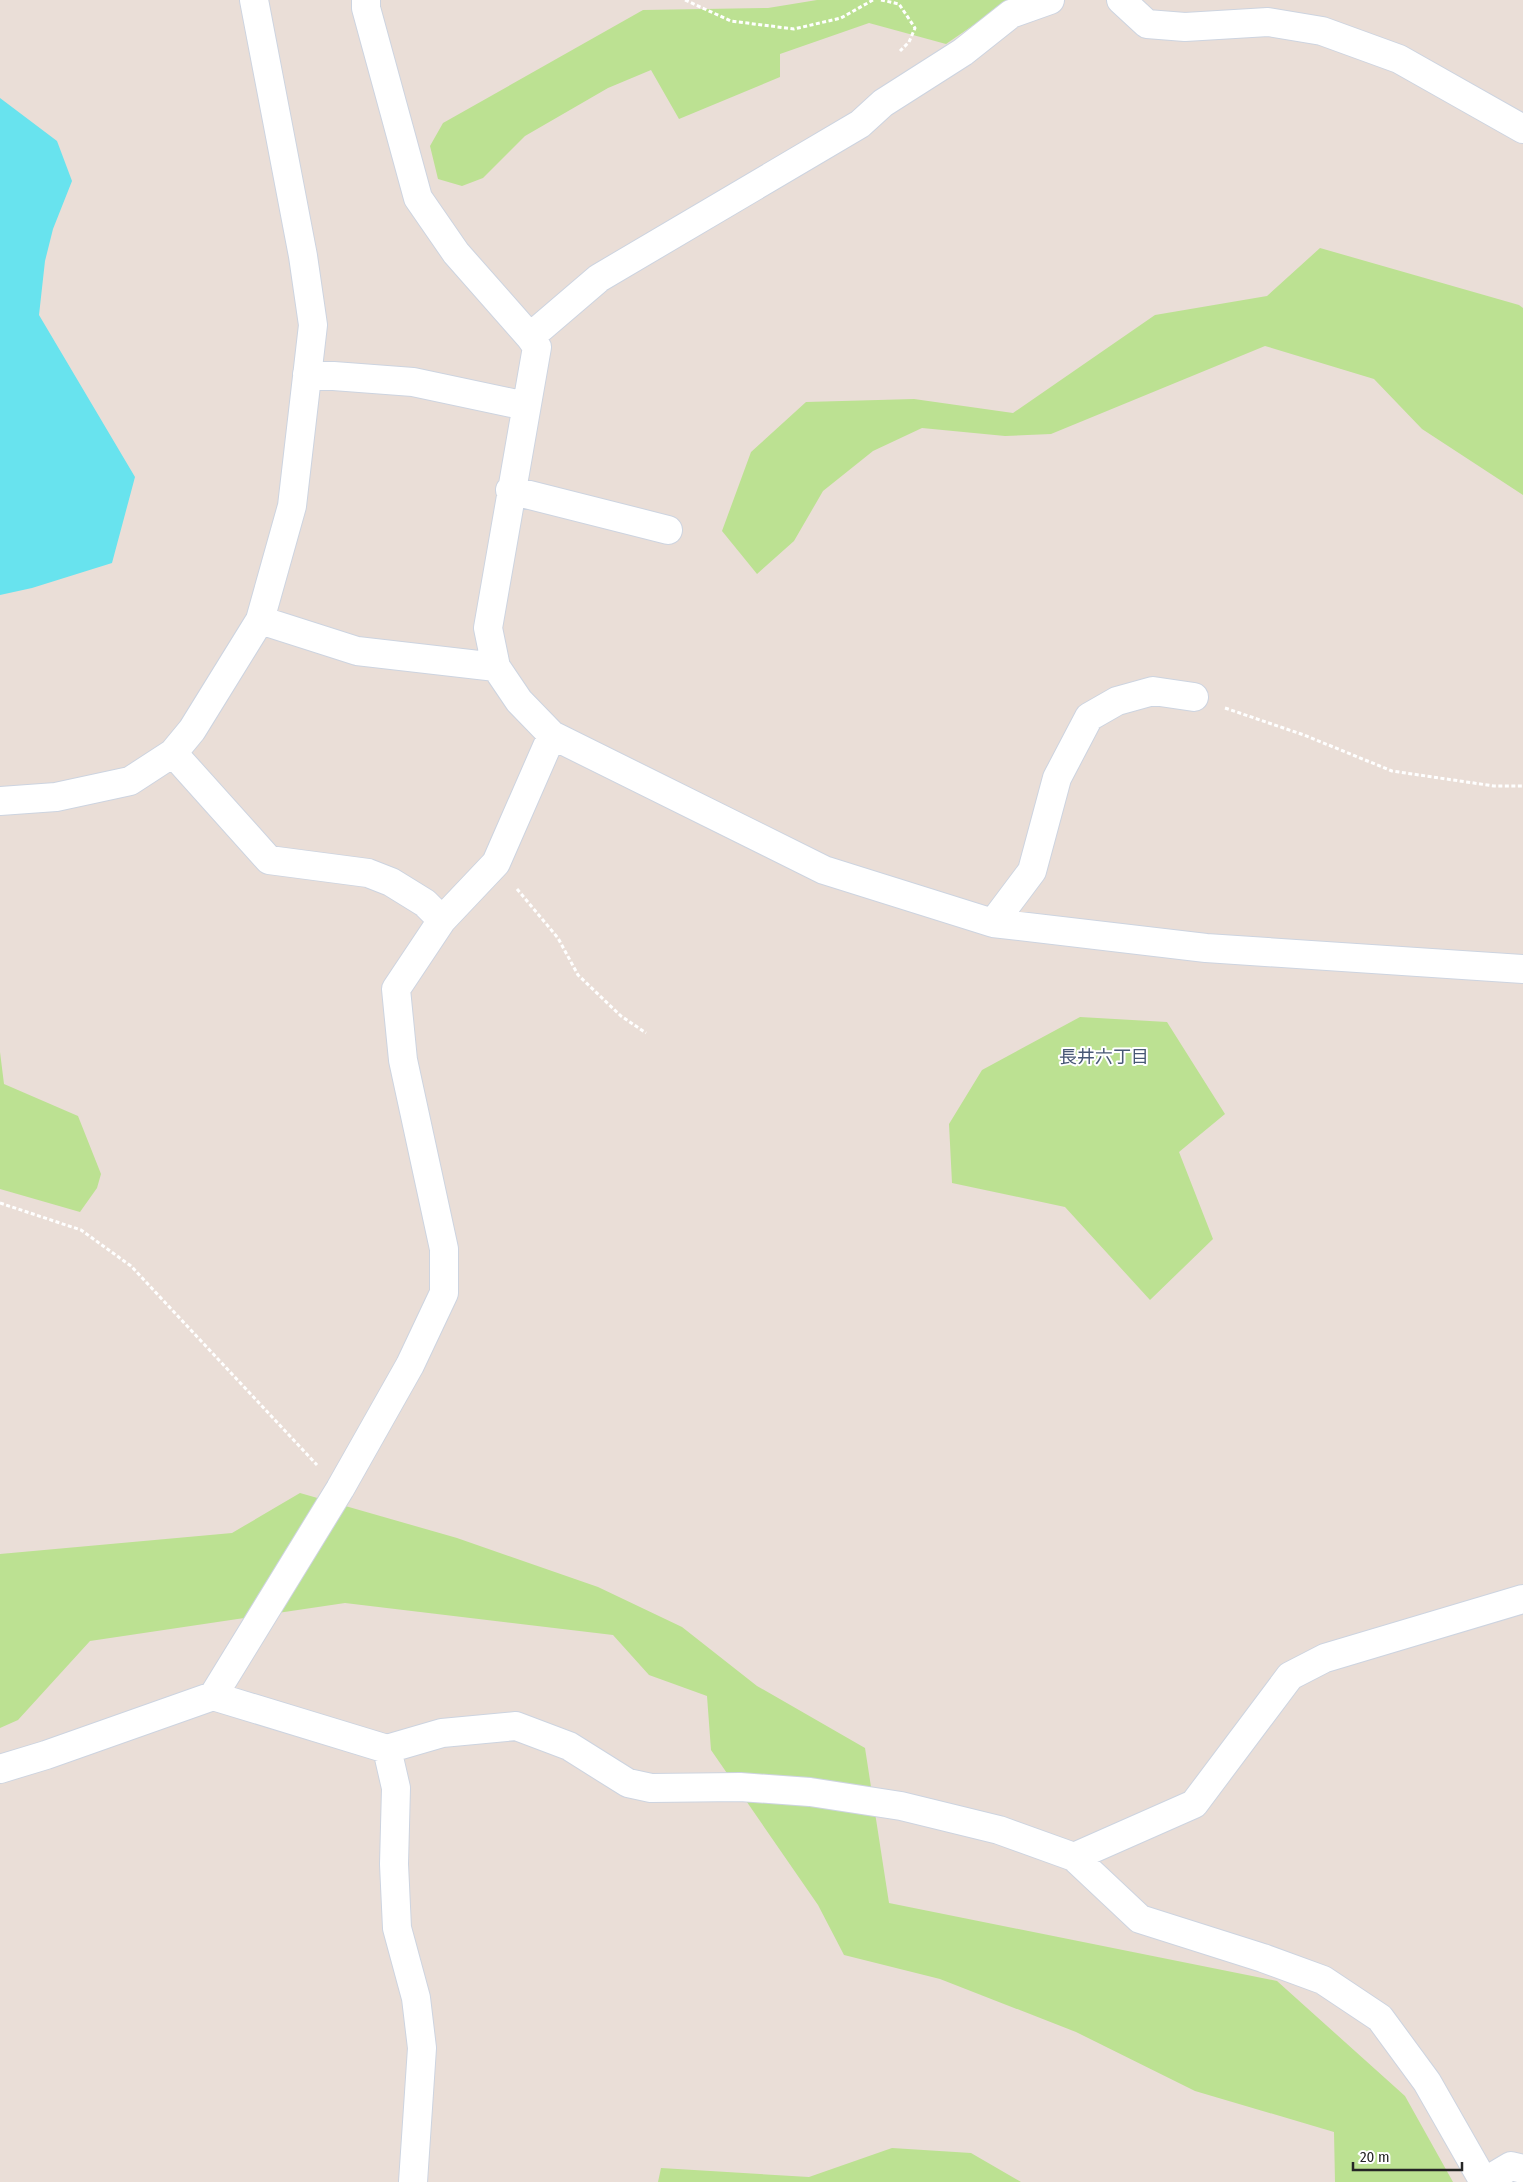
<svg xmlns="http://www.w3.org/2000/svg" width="1523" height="2182" font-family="'Fira Sans Condensed','Noto Sans JP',sans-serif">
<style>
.green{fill:#bce192}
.water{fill:#68e3ee}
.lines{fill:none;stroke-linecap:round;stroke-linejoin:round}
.minor-casing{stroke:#cdd4e0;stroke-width:30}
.path{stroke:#fff;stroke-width:3;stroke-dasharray:4 2.5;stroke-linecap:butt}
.minor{stroke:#fff;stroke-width:28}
.labels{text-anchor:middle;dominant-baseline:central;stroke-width:4;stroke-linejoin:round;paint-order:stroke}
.neighbourhood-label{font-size:18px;fill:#485876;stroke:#fff}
</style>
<rect width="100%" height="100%" fill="#eaded7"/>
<path class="green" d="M817,0H1010L946,44L869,23L780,54V77L679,119L651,70L608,88L525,136L483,178L462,186L438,179L430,146L443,123L643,10L768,8Z
M1320,248L1519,305L1523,308V495L1422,429L1374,379L1265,346L1051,434L1005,436L922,428L873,451L823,491L794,541L757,574L722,531L751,452L806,402L914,399L1013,413L1155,315L1267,296Z
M1080,1017L1167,1022L1225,1114L1179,1152L1213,1239L1150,1300L1065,1207L952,1183L949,1124L982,1070Z
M0,1052L4,1084L78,1116L101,1174L97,1188L80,1212L0,1189Z
M300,1493L457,1538L598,1587L682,1627L757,1686L865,1748L889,1903L1277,1981L1405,2096L1453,2182H1335L1334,2132L1195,2091L1076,2032L940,1979L844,1955L818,1905L711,1750L707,1696L649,1675L613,1635L345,1603L90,1641L18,1720L0,1728V1554L232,1533Z
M892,2148L971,2153L1021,2182H658L661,2168L809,2177Z"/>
<path class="water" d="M0,98L57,141L72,181L53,229L45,261L39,315L135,477L112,563L32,588L0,595Z"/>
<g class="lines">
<defs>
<path id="minor" d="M366,0V8L418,198L456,253L530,337L537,347L488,628L496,667
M1121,0L1147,24L1185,27L1268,22L1322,31L1399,59L1523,129
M530,337L599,278L860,124L883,103L963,52L1011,14L1050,0
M307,374L413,382L526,406
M510,490L668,530
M260,620L357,651L496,667L519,701L552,735L824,870L993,923L1206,948L1523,969
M173,753L269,860L368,873L391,882L425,903L442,920
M0,801L56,797L130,781L173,753L192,730L260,620L292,506L313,325L303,256L254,0
M993,923L1032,871L1057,778L1089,717L1117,701L1153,691L1194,697
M213,1696L340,1489L410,1365L444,1293V1249L403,1060L396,989L442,920L496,863L552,735
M387,1749L396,1788L394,1864L397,1928L416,1998L422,2048L413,2182
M0,1769L46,1755L213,1696L387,1749L442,1733L516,1726L569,1746L628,1783L651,1788L740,1787L810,1792L901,1806L999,1830L1074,1857L1140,1919L1263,1958L1323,1980L1380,2018L1427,2082L1484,2182
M1074,1857L1194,1804L1290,1676L1325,1658L1523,1599
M1484,2182L1511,2166L1523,2169"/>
</defs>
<use href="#minor" class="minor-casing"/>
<path class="path" d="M685,0L731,21L794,29L841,18L873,0
M881,0L899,4L915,28L909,42L900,51
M1225,708L1304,735L1392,771L1494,786H1523
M517,889L558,938L578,975L621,1016L646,1033
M0,1203L81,1230L131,1266L317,1465"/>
<use href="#minor" class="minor"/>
</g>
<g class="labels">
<g class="neighbourhood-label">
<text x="1104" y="1057">長井六丁目</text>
</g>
</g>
<path d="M1353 2162v8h109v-8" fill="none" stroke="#262626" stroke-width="2.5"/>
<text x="1360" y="2162" font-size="15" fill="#262626" stroke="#ffffff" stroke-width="4" paint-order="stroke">20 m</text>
</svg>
